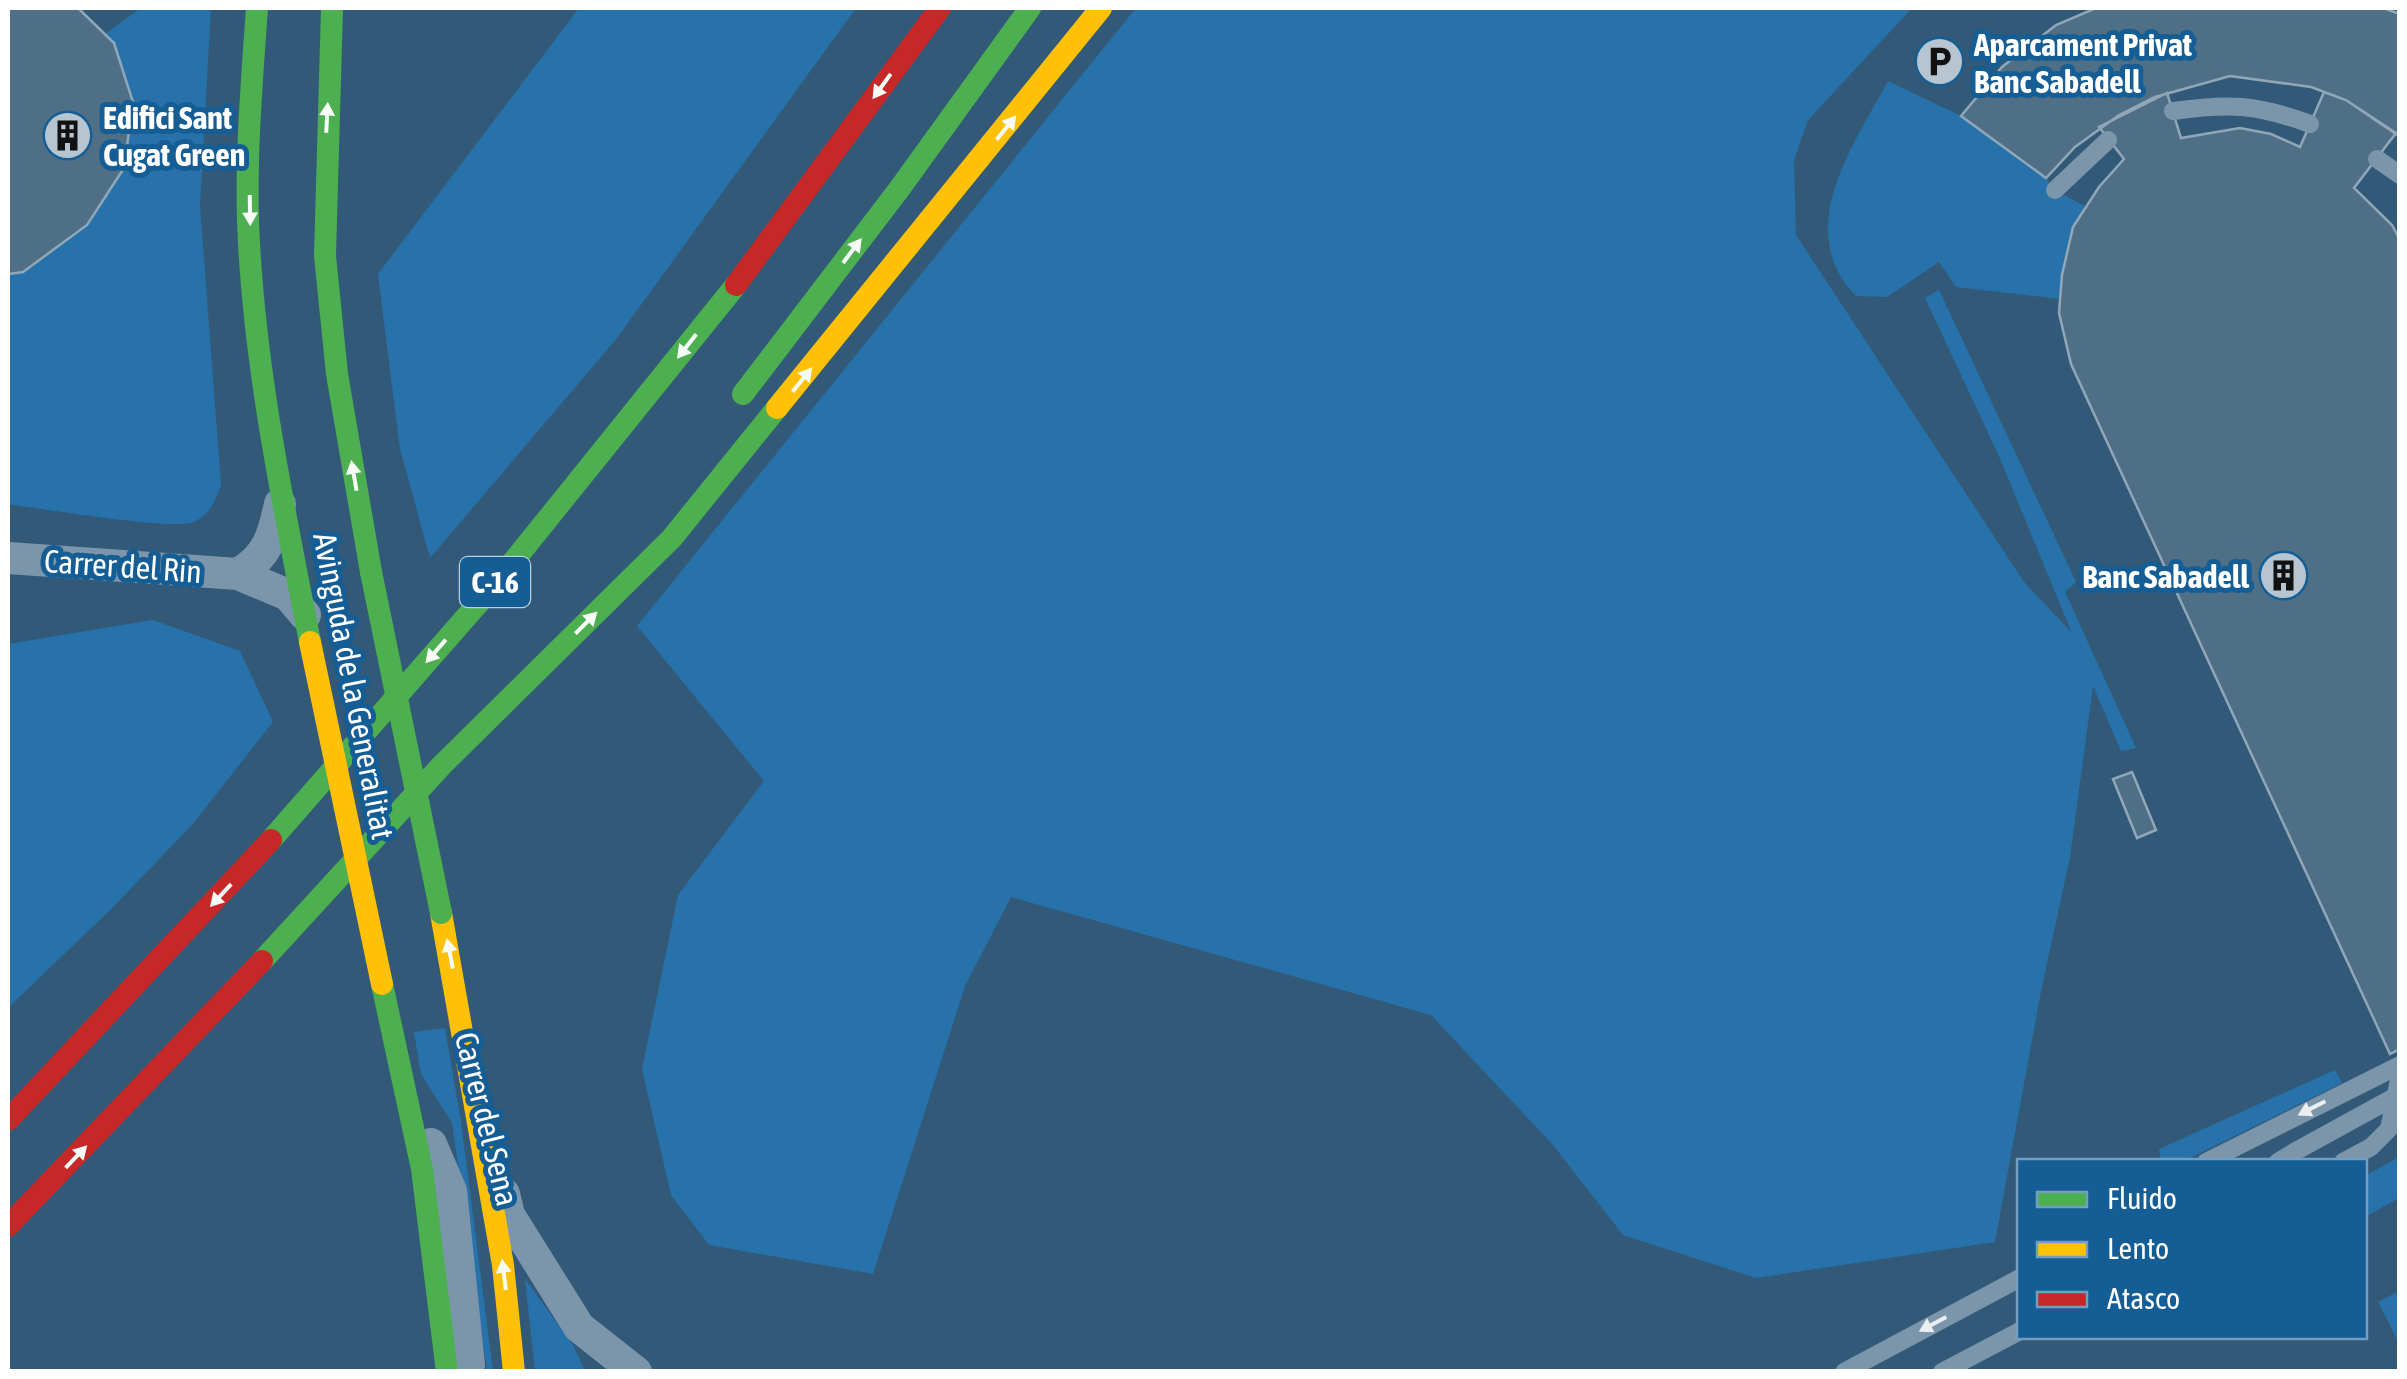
<svg xmlns="http://www.w3.org/2000/svg" width="2407" height="1379" font-family="'Asap Condensed',sans-serif">
<style>
.green{fill:#2772aa}
.building{fill:#4f6f87;stroke:#90a7b8;stroke-width:2.5}
.lines{fill:none;stroke-linecap:round;stroke-linejoin:round}
.lane{stroke:#7b96ab;stroke-width:18}
.street{stroke:#7b96ab;stroke-width:32}
.fast{stroke:#4caf50;stroke-width:22}
.slow{stroke:#ffc107;stroke-width:22}
.jam{stroke:#c62828;stroke-width:22}
.lane-bridge{stroke:#7b96ab;stroke-width:18}
.fast-bridge{stroke:#4caf50;stroke-width:22}
.slow-bridge{stroke:#ffc107;stroke-width:22}
.oneway{fill:#f6fbf6}
.oneway2{fill:#ebeff2}
.labels{text-anchor:middle;dominant-baseline:central;stroke-width:10;stroke-linejoin:round;paint-order:stroke}
.shield{fill:#155d95;stroke:#b9cedf;stroke-width:2.5}
.shield-label{font-size:30px;font-weight:bold;fill:#fff}
.poi-label{font-size:32px;font-weight:bold;fill:#fff;stroke:#155d95;text-anchor:start}
.street-label{font-size:32px;fill:#fff;stroke:#155d95}
</style>
<rect width="100%" height="100%" fill="#325a78"/>
<path class="green" d="M141,8H211L200,206L221,485C215,501 210,514 194,522C175,531 38,508 8,504V274L23,272L87,225L124,169L133,102L105,34Z
M579,8H856L617,338L430,558L400,449L378,274Z
M1136,8H1912L1808,120L1794,160L1796,235L2024,582L2072,633L1998,454L1925,298L1939,290L2076,582L2065,592L2136,748L2121,751L2093,686L2070,857L2041,991L1995,1242L1756,1278L1623,1235L1553,1145L1431,1015L1011,897L965,986L873,1274L709,1245L671,1195L642,1069L678,895L764,781L637,626Z
M1888,81L1961,116L2046,178L2055,190L2086,207L2073,227L2060,299L1956,287L1939,262L1887,297L1856,296C1792,230 1853,146 1888,81Z
M153,620L240,651L273,722L191,826L111,909L8,1008V644Z
M445,1028L461,1122L493,1371H487L452,1123L421,1074L414,1032Z
M2335,1070L2342,1083L2184,1161H2161L2159,1149Z
M2399,1157V1198L2365,1217V1176Z
M525,1279L573,1345L585,1371H535Z
M2399,1291V1343L2378,1302Z"/>
<path class="building" d="M8,8H78L114,43L133,102L124,168L87,225L23,272L8,274Z
M2096,8H2383L2400,14V137L2346,100L2311,87L2230,76L2155,97L2119,115L2075,147L2046,178L1961,116L2002,67L2056,25Z
M2324,92L2346,100L2396,133L2354,188L2392,225L2400,240V1049L2390,1054L2071,364L2059,313L2062,275L2073,227L2099,187L2124,159L2099,127L2167,93L2181,138L2240,128L2271,134L2300,147Z
M2132,772L2156,830L2137,838L2113,779Z"/>
<g class="lines">
<path class="lane" d="M2173,111C2229,103 2256,104 2310,124
M2377,159L2400,175
M2055,190L2108,140
M2206,1162L2400,1065
M2278,1162L2296,1151
M2343,1162L2371,1147L2389,1129L2400,1075
M1844,1372L2020,1278
M1942,1372L2020,1331"/>
<path class="street" d="M8,558L238,574L288,595L305,615
M238,574C267,557 273,537 280,504
M431,1144L451,1191L469,1365
M504,1194L509,1215L579,1327L636,1372"/>
<path class="fast" d="M257,8C252,79 246,150 248,221C253,362 283,503 310,642
M332,8L325,256L337,374L371,572
M743,394L900,188L1030,8
M271,840L496,583L736,285
M262,961L442,765L672,538L777,408
M382,984L422,1169L447,1372"/>
<path class="slow" d="M777,408L1101,8
M441,913L503,1265L514,1372"/>
<path class="jam" d="M736,285L940,8
M8,1120L271,840
M8,1226L262,961"/>
<path class="lane-bridge" d="M2296,1151L2400,1094"/>
<path class="fast-bridge" d="M371,572L441,913"/>
<path class="slow-bridge" d="M310,642L382,984"/>
</g>
<defs><path id="oneway-solid" d="M-6-.8H1V-3.2L6.5 0L1 3.2V.8H-6Z" transform="scale(2.5)"/></defs>
<g class="oneway">
<use href="#oneway-solid" transform="translate(882 86) rotate(126)"/>
<use href="#oneway-solid" transform="translate(327 118) rotate(-87)"/>
<use href="#oneway-solid" transform="translate(1006 128) rotate(-51)"/>
<use href="#oneway-solid" transform="translate(250 210) rotate(89)"/>
<use href="#oneway-solid" transform="translate(852 251) rotate(-53)"/>
<use href="#oneway-solid" transform="translate(687 346) rotate(128)"/>
<use href="#oneway-solid" transform="translate(802 380) rotate(-51)"/>
<use href="#oneway-solid" transform="translate(354 476) rotate(-100)"/>
<use href="#oneway-solid" transform="translate(586 623) rotate(-45)"/>
<use href="#oneway-solid" transform="translate(436 651) rotate(131)"/>
<use href="#oneway-solid" transform="translate(221 895) rotate(133)"/>
<use href="#oneway-solid" transform="translate(450 954) rotate(-101)"/>
<use href="#oneway-solid" transform="translate(76 1157) rotate(-46)"/>
<use href="#oneway-solid" transform="translate(504 1275) rotate(-97)"/>
</g>
<g class="oneway2">
<use href="#oneway-solid" transform="translate(2312 1108) rotate(153)"/>
<use href="#oneway-solid" transform="translate(1933 1324) rotate(152)"/>
</g>
<defs>
<symbol id="parking-disc" viewBox="-11 -11 22 22"><circle r="9.5" fill="#b7c5d0" stroke="#155d95"/><path d="M-3.5-5.5H1a3.5 3.5 0 0 1 0 7H-1V5.5H-3.5ZM-1-3.4V-.6H.8a1.4 1.4 0 0 0 0-2.8Z" fill="#111"/></symbol>
<symbol id="building-disc" viewBox="-11 -11 22 22"><circle r="9.5" fill="#b7c5d0" stroke="#155d95"/><path d="M-4-6H4V6H1V3H-1V6H-4ZM-2.5-4.3h1.7v1.8h-1.7ZM.8-4.3h1.7v1.8H.8ZM-2.5-1h1.7V.8h-1.7ZM.8-1h1.7V.8H.8Z" fill="#111"/></symbol>
</defs>
<g fill-rule="evenodd">
<use href="#parking-disc" x="1912" y="34" width="55" height="55"/>
<use href="#building-disc" x="40" y="108" width="55" height="55"/>
<use href="#building-disc" x="2256" y="548" width="55" height="55"/>
</g>
<g class="labels">
<rect class="shield" x="460" y="557" width="70" height="50" rx="8"/>
<g class="shield-label">
<text x="495" y="582">C-16</text>
</g>
<g class="poi-label">
<text x="1974" y="44">Aparcament Privat<tspan x="1974" dy="37">Banc Sabadell</tspan></text>
<text x="103" y="117">Edifici Sant<tspan x="103" dy="37">Cugat Green</tspan></text>
<text x="2249" y="576" text-anchor="end">Banc Sabadell</text>
</g>
<g class="street-label">
<text transform="translate(123 566) rotate(4)">Carrer del Rin</text>
<text transform="translate(354 686) rotate(79)">Avinguda de la Generalitat</text>
<text transform="translate(487 1119) rotate(76)">Carrer del Sena</text>
</g>
</g>
<rect width="2407" height="1379" fill="none" stroke="#ffffff" stroke-width="20"/>
<rect x="2017" y="1159" width="350" height="180" fill="#155d95" stroke="#739ebf" stroke-width="2.5"/>
<rect x="2037" y="1192" width="50" height="15" fill="#4caf50" stroke="#739ebf" stroke-width="2.5"/>
<text x="2107" y="1209" font-size="30" fill="#ffffff">Fluido</text>
<rect x="2037" y="1242" width="50" height="15" fill="#ffc107" stroke="#739ebf" stroke-width="2.5"/>
<text x="2107" y="1259" font-size="30" fill="#ffffff">Lento</text>
<rect x="2037" y="1292" width="50" height="15" fill="#c62828" stroke="#739ebf" stroke-width="2.5"/>
<text x="2107" y="1309" font-size="30" fill="#ffffff">Atasco</text>
</svg>
